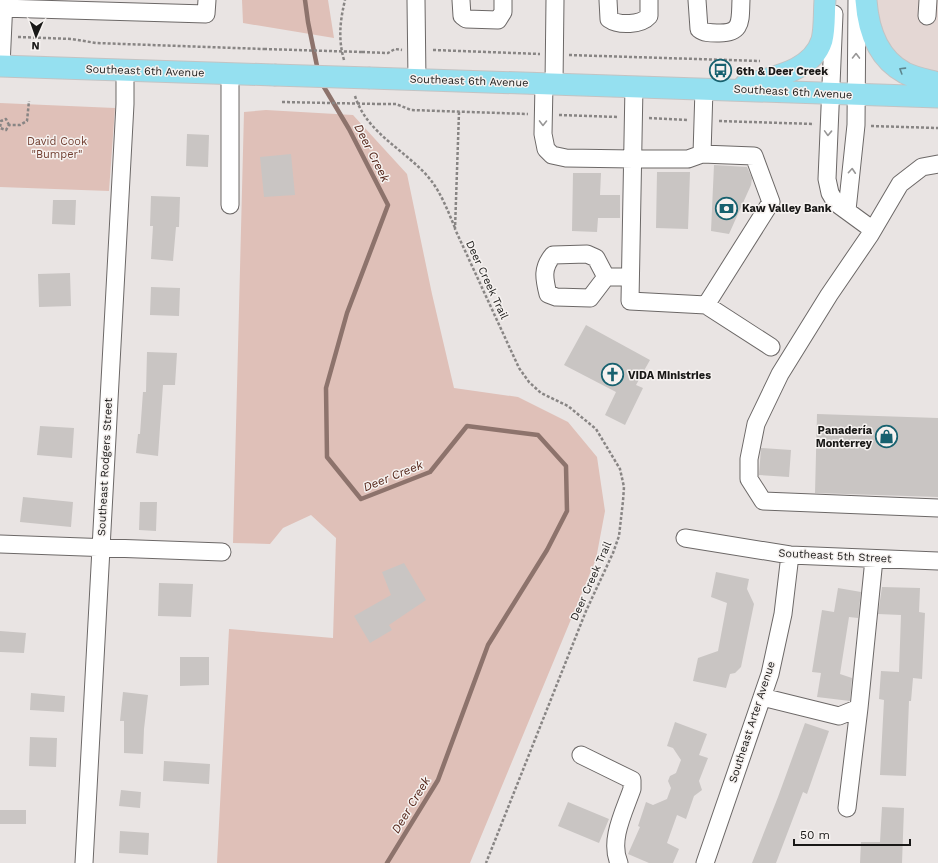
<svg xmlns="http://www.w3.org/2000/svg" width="938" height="863" font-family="'Work Sans',sans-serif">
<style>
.built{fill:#e4d7d4}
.green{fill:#dfc0b8}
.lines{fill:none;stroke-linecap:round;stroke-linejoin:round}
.stream{stroke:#8d736c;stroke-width:4.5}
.building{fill:#c9c5c3}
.minor-casing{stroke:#6c6867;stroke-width:19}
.major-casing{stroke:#c3c3c3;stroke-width:23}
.path{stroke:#888584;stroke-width:2.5;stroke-dasharray:3 2;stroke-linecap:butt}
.minor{stroke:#fff;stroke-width:17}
.major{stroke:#95e0f0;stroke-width:21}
.major-bridge-casing{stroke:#c3c3c3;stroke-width:23;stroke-linecap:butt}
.path-bridge{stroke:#888584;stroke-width:2.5;stroke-dasharray:3 2;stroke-linecap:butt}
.major-bridge{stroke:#95e0f0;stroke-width:21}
.oneway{stroke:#989797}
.oneway2{stroke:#5d868e}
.labels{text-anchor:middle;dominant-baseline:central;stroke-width:3;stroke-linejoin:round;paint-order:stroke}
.street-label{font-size:11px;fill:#191817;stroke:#f6f2f0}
.poi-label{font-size:11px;font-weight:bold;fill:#191817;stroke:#f6f2f0;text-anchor:start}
.park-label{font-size:11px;fill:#703d2f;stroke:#f6f2f0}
.water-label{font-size:12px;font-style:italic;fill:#4f1f13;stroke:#f6f2f0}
</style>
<rect width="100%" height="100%" fill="#e9e4e3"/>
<path class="built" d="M873,0H938V73L917,68L897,57L883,40Z"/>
<path class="green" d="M242,0H328L334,38L243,23Z
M0,103L115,108L109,191L0,187Z
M266,110L353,115L407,174L432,294L454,388L518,397L568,422L597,457L605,511L596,559L470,863H217L229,629L333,638L336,538L311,515L283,528L270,544L233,543L244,112Z"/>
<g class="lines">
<path class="stream" d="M305,0L308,22L318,71
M321,82L349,129L388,205L347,313L326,388L327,457L361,499L430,472L467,426L538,435L566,466L567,511L547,550L488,645L438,780L387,863"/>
</g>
<path class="building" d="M187,134L209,135L208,167L186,166Z
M291,154L295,195L264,197L260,157Z
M714,165L747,167L752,178L751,185L729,234L711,231Z
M657,172H690L688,229L656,228Z
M573,173H601L600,195H620V218H598L597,232L572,231Z
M151,196L180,197L179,227H176L173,261L151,259L153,226H150Z
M53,200H76L75,225L52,224Z
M70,273L71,306L39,307L38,274Z
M151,287L180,288L179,316L150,315Z
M586,325L650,360L636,385L643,388L625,425L605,415L616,392L564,365Z
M147,352L177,353L175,385H163L158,456L136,453L138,434H140L143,392H146Z
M817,414L938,418V497L815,493Z
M40,426L74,428L72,458L37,455Z
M761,448L791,450L789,477L759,475Z
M23,497L73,502L71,527L20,522Z
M140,502H157L156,531L139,530Z
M404,563L426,600L389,625L392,630L370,643L354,616L391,595L382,572Z
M716,572L749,579L747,589L754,604L741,667L735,673L730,674L726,688L693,681L698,658L718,651L727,603L711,597Z
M159,583L193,584L191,617L158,616Z
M882,587L920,588L919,612L925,613L922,679L913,678L911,701H909L906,776L880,775L884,700L879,699L881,671L899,672L901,615L878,614Z
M838,588L861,592L858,618L849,617L840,674L852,678L850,701L817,697L821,673L812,672L822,610L834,612Z
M0,631L26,633L24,653L0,652Z
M180,657H209V685L180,686Z
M123,692L148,695L144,729L143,754L124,753V721H120Z
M31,693L65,696L64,712L30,710Z
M675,722L707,734L699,755L708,758L699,781L702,790L694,796L686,819L677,815L667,843L679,849L673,863H649L628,854L640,827L638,826L646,802L653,805L667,799L671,788L668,781L670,776L676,773L681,760L673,748L667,746Z
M805,723L829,731L807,794L803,792L776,863H752L778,797Z
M30,737L57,738L56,767L29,766Z
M164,761L210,764L209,784L163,781Z
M121,790L141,792L140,808L119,806Z
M568,802L609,819L599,843L558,826Z
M882,807L904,808L902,863H860L861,842H880Z
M0,810H26V824H0Z
M120,831L149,833L148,855L119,853Z"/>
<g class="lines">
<defs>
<path id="minor" d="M416,0L417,80
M461,0L462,16L466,19L498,20L503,12V0
M608,0L609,19C619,26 641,25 649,16V0
M697,0L699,29C704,33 710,33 717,33C743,34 740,21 741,0
M0,8L206,14L207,0
M834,14L827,179L830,193L836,203L873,230
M927,16L928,0
M1,66L4,0
M230,73V205
M544,84L543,134L546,149L552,155L566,158L633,159H688L702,154
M554,84L555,0
M634,86L630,301L706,305L771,347
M704,89L702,154L754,156L771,202L706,305
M938,164L922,167L900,184L870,235L829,295L780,374L756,424L749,459V479L763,501L938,508
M847,210L856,125L857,0
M606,277L590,298L556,297L548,294C544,278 542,268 553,255L587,254L596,258L606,277H630
M685,538L790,555L938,561
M0,544L222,552
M762,697L839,716L859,708L874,559
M581,755L632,780V789C624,812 609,840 619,863
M847,808L859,708
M84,863L125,104V70
M705,863L770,674L783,614L790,555"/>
<path id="major" d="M866,0C868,29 877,58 905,73C915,78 927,80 938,83
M0,66L274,75
M370,78L938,97
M745,85C772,77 812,72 822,40C825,28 824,13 825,0"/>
</defs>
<use href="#minor" class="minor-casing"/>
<use href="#major" class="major-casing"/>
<path class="path" d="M18,37L72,39L96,43L264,49
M433,50L540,54
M362,52L388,53L395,49L402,50
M569,55L760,61
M344,60C338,39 340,21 345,0
M355,96C367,134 406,150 430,179C441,193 448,211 455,228
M378,104H396L411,110L528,114
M459,112L455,229L519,368L529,382L541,393L568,406L596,429L620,469L624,487L623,501L619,536L613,553L586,611L486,863
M559,115L618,117
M649,118L688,120
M719,121L814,124
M9,125L6,119L1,121L0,128L6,130L9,125H20L27,121L29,101
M871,126L938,128"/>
<use href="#minor" class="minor"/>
<use href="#major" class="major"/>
<defs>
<path id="major-bridge" d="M274,75L370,78"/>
</defs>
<use href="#major-bridge" class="major-bridge-casing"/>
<path class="path-bridge" d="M264,49L362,52
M282,102L378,104"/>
<use href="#major-bridge" class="major-bridge"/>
</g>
<defs><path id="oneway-chevron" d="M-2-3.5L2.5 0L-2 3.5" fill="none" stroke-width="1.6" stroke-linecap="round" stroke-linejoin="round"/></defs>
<g class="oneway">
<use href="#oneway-chevron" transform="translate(856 56) rotate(-89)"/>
<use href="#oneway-chevron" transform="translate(543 123) rotate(91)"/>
<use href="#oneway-chevron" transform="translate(828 133) rotate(92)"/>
<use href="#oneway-chevron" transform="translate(852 171) rotate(-86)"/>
</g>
<use class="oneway2" href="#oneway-chevron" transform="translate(902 70) rotate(-148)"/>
<defs>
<symbol id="bus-ring" viewBox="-11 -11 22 22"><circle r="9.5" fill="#f6f2f0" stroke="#17616f" stroke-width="1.5"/><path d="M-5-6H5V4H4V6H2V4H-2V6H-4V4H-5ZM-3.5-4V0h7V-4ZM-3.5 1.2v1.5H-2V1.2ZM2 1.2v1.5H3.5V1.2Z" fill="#17616f"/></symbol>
<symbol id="bank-ring" viewBox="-11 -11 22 22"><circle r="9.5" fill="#f6f2f0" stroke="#17616f" stroke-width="1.5"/><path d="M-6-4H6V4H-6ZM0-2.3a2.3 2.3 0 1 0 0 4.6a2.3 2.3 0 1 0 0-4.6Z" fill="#17616f"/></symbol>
<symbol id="church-ring" viewBox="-11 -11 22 22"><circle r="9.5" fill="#f6f2f0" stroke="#17616f" stroke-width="1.5"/><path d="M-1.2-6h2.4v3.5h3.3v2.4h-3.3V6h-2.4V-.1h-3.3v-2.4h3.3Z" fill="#17616f"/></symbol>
<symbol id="shop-ring" viewBox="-11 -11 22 22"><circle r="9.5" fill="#f6f2f0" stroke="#17616f" stroke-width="1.5"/><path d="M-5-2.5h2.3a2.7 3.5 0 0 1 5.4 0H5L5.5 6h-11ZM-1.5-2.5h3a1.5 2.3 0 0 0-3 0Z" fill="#17616f"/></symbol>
</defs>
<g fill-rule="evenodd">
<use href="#bus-ring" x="708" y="58" width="25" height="25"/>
<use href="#bank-ring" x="714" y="196" width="25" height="25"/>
<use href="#church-ring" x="600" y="362" width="25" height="25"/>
<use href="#shop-ring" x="874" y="424" width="25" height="25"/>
</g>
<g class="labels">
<g class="street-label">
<text transform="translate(145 71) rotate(2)">Southeast 6th Avenue</text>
<text transform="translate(469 81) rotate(2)">Southeast 6th Avenue</text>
<text transform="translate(793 92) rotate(3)">Southeast 6th Avenue</text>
<text transform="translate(487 280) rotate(65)">Deer Creek Trail</text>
<text transform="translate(105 467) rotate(-87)">Southeast Rodgers Street</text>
<text transform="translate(835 556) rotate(3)">Southeast 5th Street</text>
<text transform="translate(591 581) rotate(-66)">Deer Creek Trail</text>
<text transform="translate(752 722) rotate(-72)">Southeast Arter Avenue</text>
</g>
<g class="poi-label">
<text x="736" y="71">6th &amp; Deer Creek</text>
<text x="742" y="208">Kaw Valley Bank</text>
<text x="628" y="375">VIDA Ministries</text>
<text x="872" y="430" text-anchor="end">Panadería<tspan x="872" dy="13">Monterrey</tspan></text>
</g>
<g class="park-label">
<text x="57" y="141">David Cook<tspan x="57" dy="13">"Bumper"</tspan></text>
</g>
<g class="water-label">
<text transform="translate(372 153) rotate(63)">Deer Creek</text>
<text transform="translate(393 476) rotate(-22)">Deer Creek</text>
<text transform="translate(411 805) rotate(-59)">Deer Creek</text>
</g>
</g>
<g transform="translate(36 36) rotate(182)" stroke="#f6f2f0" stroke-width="3" paint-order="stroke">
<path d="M0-3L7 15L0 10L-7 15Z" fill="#191817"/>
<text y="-6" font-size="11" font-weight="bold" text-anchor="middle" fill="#191817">N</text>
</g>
<path d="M794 839v6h116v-6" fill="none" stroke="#191817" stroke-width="2"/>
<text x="800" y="839" font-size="12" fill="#191817" stroke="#f6f2f0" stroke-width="3" paint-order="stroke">50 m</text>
</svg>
